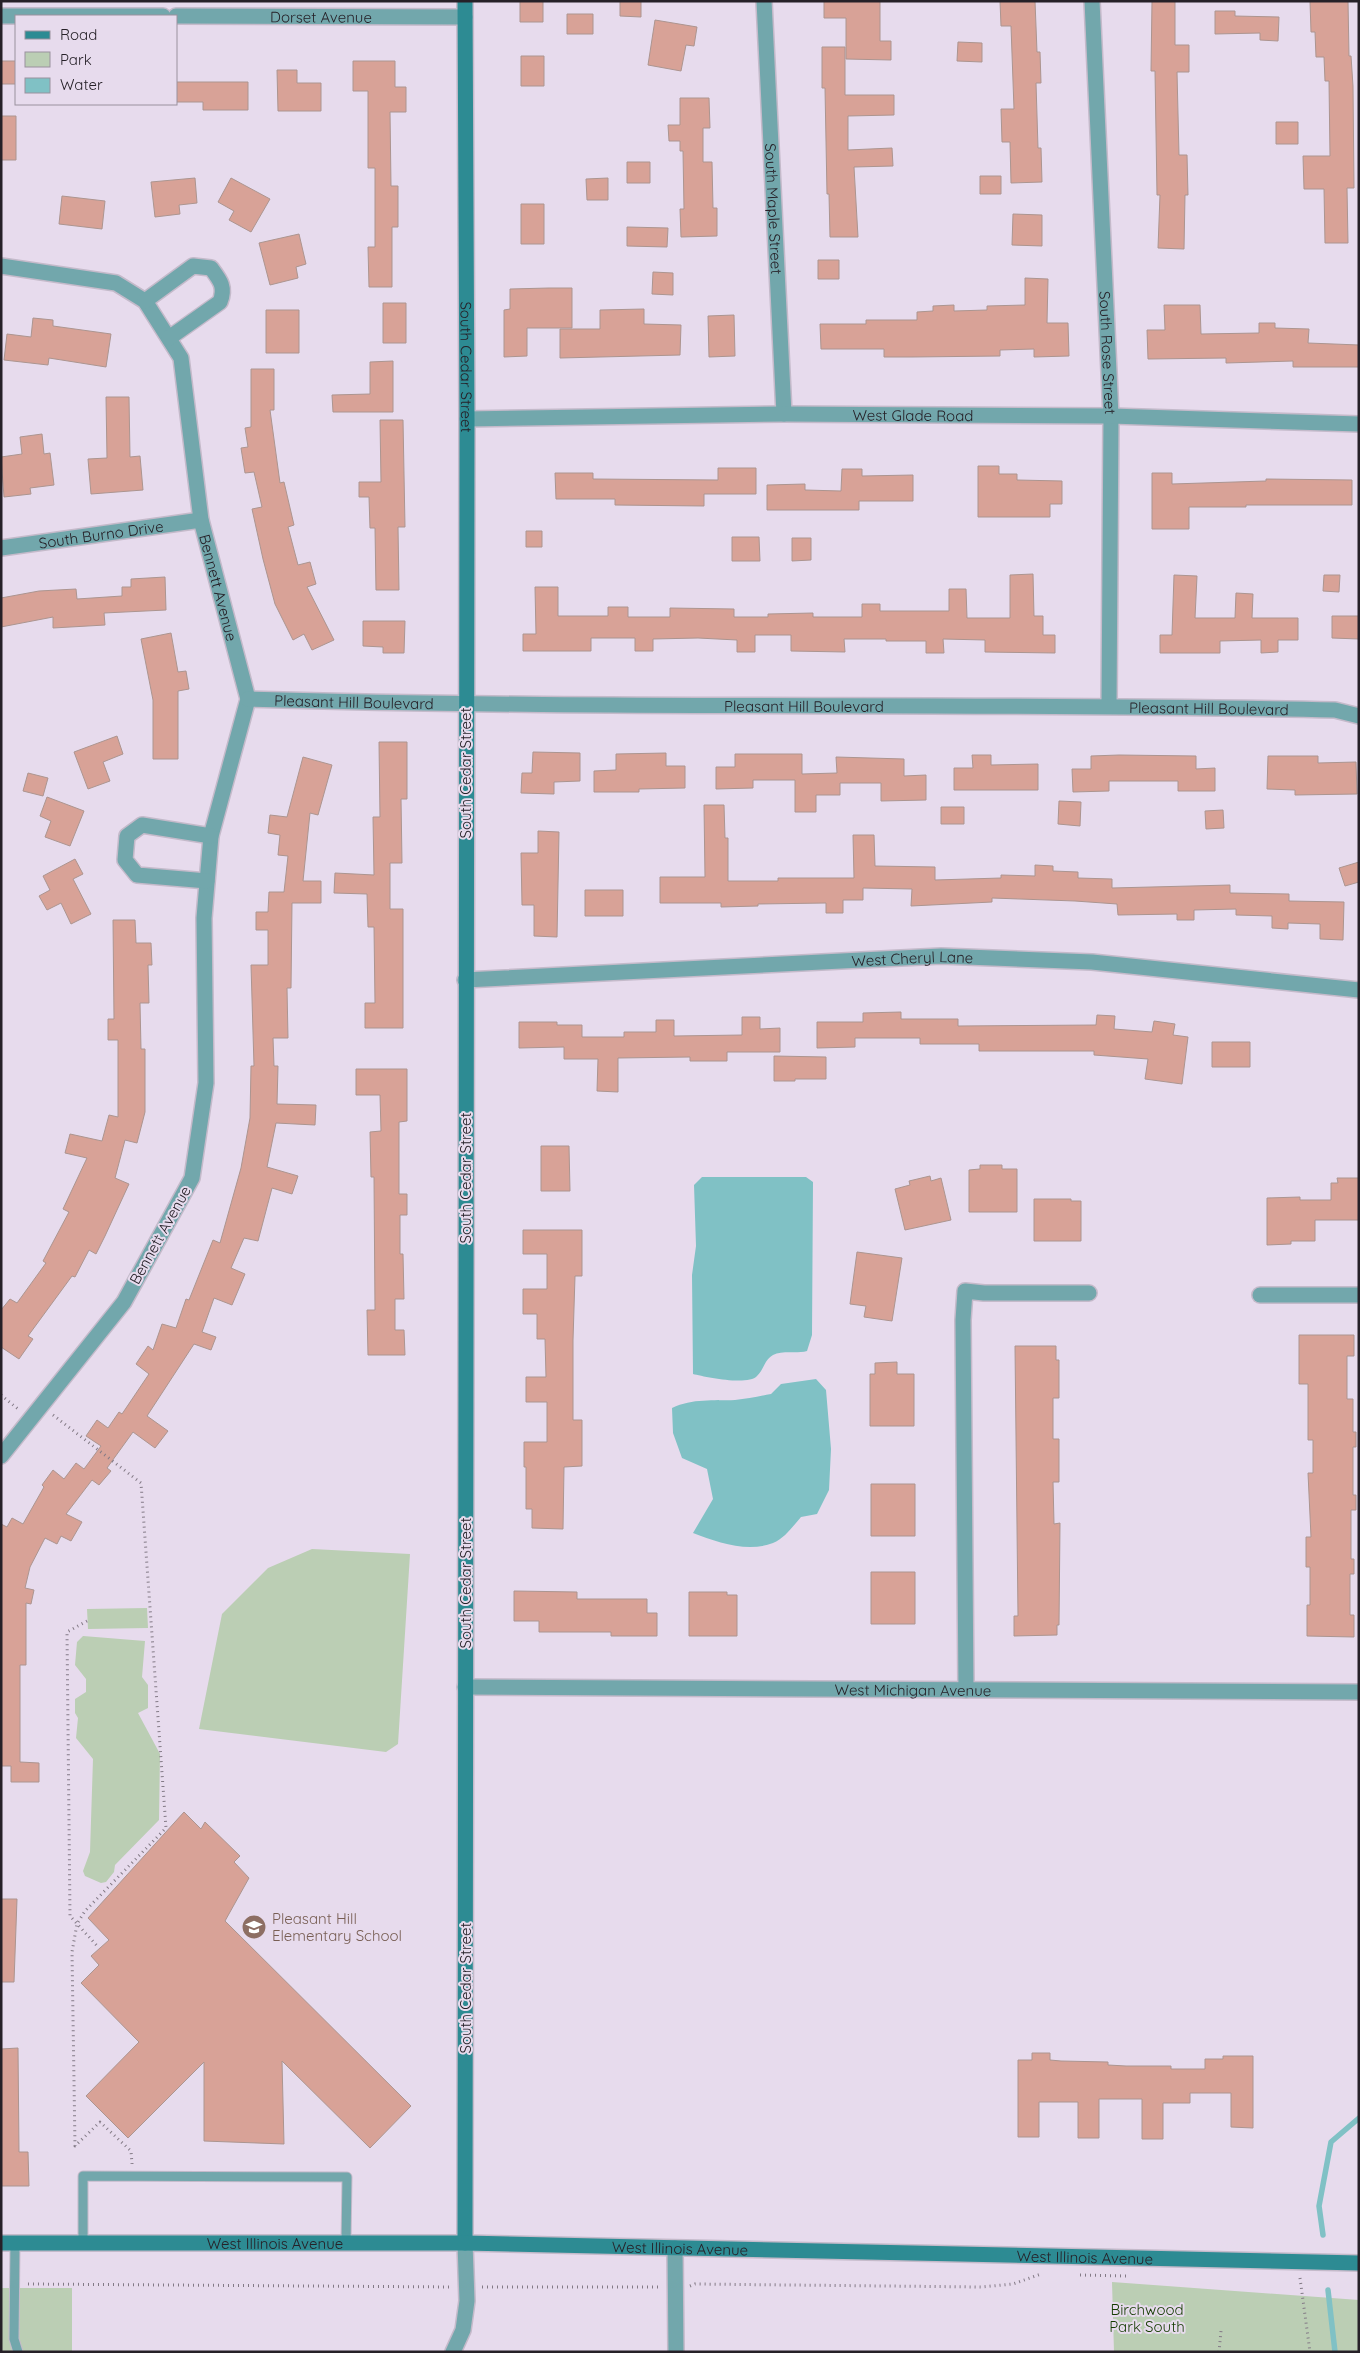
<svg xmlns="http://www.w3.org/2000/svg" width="1360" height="2353" font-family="Quicksand,sans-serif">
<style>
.green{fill:#bbceb4}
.water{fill:#80c1c5}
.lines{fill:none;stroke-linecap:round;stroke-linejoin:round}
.stream{stroke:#80c1c5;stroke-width:5.5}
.building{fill:#d8a297;stroke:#ac9590}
.lane-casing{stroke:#c4baca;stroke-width:11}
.street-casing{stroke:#c4baca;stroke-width:18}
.secondary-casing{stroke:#c4baca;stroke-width:18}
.path{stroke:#837a86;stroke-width:3;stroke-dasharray:1 4;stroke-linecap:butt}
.lane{stroke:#72a7ac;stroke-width:9}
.street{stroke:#72a7ac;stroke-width:15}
.secondary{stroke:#2d8b93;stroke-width:15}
.labels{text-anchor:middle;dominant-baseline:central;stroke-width:4;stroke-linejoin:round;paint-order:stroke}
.street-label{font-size:15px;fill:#262128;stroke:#e7dbed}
.education-label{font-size:15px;fill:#785e54;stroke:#e7dbed;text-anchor:start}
.park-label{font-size:15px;fill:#143c00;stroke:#e7dbed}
</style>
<rect width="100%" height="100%" fill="#e7dbed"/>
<path class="green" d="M312,1549L410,1554L398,1744L386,1752L199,1729L222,1614L268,1568Z
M147,1608L148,1628L88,1629L87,1609Z
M83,1636L145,1641L142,1677L148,1685V1708L138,1713L160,1754L159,1820L115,1865L114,1872L106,1882L101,1883L85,1876L83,1871L90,1852L93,1759L76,1738L78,1718L75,1713V1699L86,1692V1679L75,1665L77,1642Z
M1112,2282L1359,2300V2352H1114Z
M1,2288H72V2352H1Z"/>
<path class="water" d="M702,1177H806L813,1182L812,1335L807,1351C797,1354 782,1350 773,1355C764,1360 764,1370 757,1376C748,1386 705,1377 693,1374L692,1275L696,1246L694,1185Z
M816,1379L826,1390L831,1449L829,1490L817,1514L801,1517C793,1526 785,1538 773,1543C747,1553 717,1542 693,1533L713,1499L707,1469L682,1458L673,1433L672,1408C693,1398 713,1401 735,1400C747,1399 760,1396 771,1394L781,1384Z"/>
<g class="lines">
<path class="stream" d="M1323,2235L1319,2206L1331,2142L1359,2118
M1328,2290L1335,2352"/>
</g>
<path class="building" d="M520,1H543V22H520Z
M620,1H641V17L620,16Z
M824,1H880V41H891V60L846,59V18H824Z
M1000,1H1035L1037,52H1040L1041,83H1036L1038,148H1041L1042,182L1011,183L1010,142H1002L1001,109H1014L1011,26H1001Z
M1152,1H1175V45H1189V72H1177L1179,155H1187L1188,195H1185L1184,249L1158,248L1160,195H1157L1155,71H1151Z
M1310,1H1348L1349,56H1351L1353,86L1354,188H1347L1348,243H1325L1324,189H1304L1303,156H1330L1329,81H1325L1324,57H1316L1315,32H1311Z
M1215,11H1235V16L1279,17L1278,41L1260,40V33L1215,34Z
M567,14H593V34H567Z
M655,20L697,27L694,46L686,45L681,71L648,65Z
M958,42L982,43V62L957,61Z
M822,47H845V95H894V115L848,116V150L892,148L893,166L854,167L858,237H830L829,194H827L825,88H822Z
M521,56H544V86H521Z
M1,61H16V84H1Z
M353,61H395V87H406V112H390L391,186H398V227H392V287H369L368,247H375V168H368V91H353Z
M277,70H297V83H321V111H278Z
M176,82H248V110H203V102H176Z
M680,98H709L710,128H703V162H712L713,208H717V236L681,237L680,209H684L683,151H680V141H669L668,125H680Z
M1,116H16V160H1Z
M1276,122H1298V144H1276Z
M627,162H650V183H627Z
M980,176H1001V194H980Z
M195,178L197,203L179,205L180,214L155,217L151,182Z
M231,178L270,199L251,232L229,220L234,211L218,202Z
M608,178V200H587L586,179Z
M62,196L105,201L102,229L59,224Z
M521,204H544V244H521Z
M1013,214L1042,215V246L1012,245Z
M627,227L668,228L667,247L627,246Z
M299,234L306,264L296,267L298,278L270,285L259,243Z
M818,260H839V279H818Z
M653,272L673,273V295L652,294Z
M1025,278L1048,279L1047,323H1068L1069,356L1034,357V349L1000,350V356L912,357H884V349H821L820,324H866V320H917V312L933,311V306L954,305V311L987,310V306L1025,305Z
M549,288H572V328H527V356L504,357V310L510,309V289Z
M383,303H406V343H383Z
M1164,305H1200L1201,334L1259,333V323H1275V328L1309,329L1308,343L1359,345V367H1293V361L1226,363V358L1148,359L1147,330H1165Z
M644,309V324L681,325L680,355L560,358V329H600V310Z
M266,310H299V353H266Z
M734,315L735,356L709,357L708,316Z
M33,318L53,320V326L111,334L106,367L49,358L48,365L4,360L7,334L31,337Z
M393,361V412H333L332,395L370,394V362Z
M251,369H274V410H270L280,483L284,482L294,525L288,527L298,565L310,562L316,584L307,587L334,640L312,650L304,634L293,640L275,604L263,559L252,509L262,507L254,472L245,473L241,448L248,447L245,428L251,427Z
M106,397H129L130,457L140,456L143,490L91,494L88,459L107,458Z
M380,420H403L405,527H398L399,590H376L375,528H370L369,497H359V482H381Z
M42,434L44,454L50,453L54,485L30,488L31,494L4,497L1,457L22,454L20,437Z
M978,466H999V474H1017V480L1062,481V504H1050V517H978Z
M718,468H756V494H704V506L615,505V499H556L555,473H593V479L718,480Z
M842,469H862V476L913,475V501H859V510H767V485L805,484V490L841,491Z
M1152,473H1172V484L1266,481V479L1352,480V505H1246V507H1189V529H1152Z
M526,531H542V547H526Z
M732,537H759L760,561H732Z
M792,538H811V560L792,561Z
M1033,574L1034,616H1043V635H1055V653L985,652V640L943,639L944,653H926V641H886V639H844L845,652L791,651V635H755V652H737V640L698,638L653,639V651H635V638H591V651H523V634H536L535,587H558V616H608V607H628V617H670V608L734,609V617H768V614L813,613V617H862V604H880V611H949V589H966L967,618H1010V575Z
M1174,575L1197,576L1195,618H1235L1236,593L1253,594L1252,618H1298V640H1278V652L1261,653V640L1220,641V653H1160V635H1172Z
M1324,575H1340L1339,592L1323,591Z
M165,577L166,610L104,613L105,625L53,628V617L1,627V598L39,591L76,589L77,599L122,596V587H131V579Z
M1332,616H1359V639L1332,638Z
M363,621H405L404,653H383V647L363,646Z
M171,633L178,672L186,671L189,689L178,691V759H153V700L141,639Z
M117,736L123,754L103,762L110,781L88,789L74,752Z
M379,742H407V799H401L402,863H390V909H403V1028H365V1003H375L374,927H368L367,894L334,893L335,873L374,875L373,817H380Z
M533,752L580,753V781L554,782V794L521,793L522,773H532Z
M666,753V766H685V788L639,789V792H594V771L616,770V754Z
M735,754H802V774L837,773L836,757L904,759V776L926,775V800L881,801V783H840V795H816V812H795V780H753V788L716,789V767H735Z
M972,755H991V765L1038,764V790H954V768H973Z
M1119,755L1196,756V769L1215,768V791H1178V781H1109V791L1073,792L1072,769H1091V756Z
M1268,756H1318V763L1356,762L1357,794L1295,795V790L1267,789Z
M303,757L332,765L318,815L310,813L303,881H321V903H292L291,988H287L288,1038H273L274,1066H278L277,1104L316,1105L315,1125L276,1123L267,1167L298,1176L292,1194L272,1188L258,1241L244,1238L231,1268L245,1274L232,1305L214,1298L202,1332L216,1337L211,1350L194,1344L147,1416L168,1431L155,1448L133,1432L107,1468L111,1471L99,1485L92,1480L66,1514L82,1522L71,1541L61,1536L57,1544L45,1538L30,1567L25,1588L34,1590L31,1604L26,1603V1665H20V1762L39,1763V1782H11V1766H1V1524L7,1527L12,1518L23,1524L44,1487L42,1485L53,1470L64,1479L76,1463L84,1469L101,1446L86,1436L97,1420L108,1428L119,1412L122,1414L149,1374L136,1364L148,1346L153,1350L162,1324L176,1328L186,1299L189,1300L213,1240L220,1243L241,1168L250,1118L251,1066H254L251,965H268V930H256V912H268L269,892H284L288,856L278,855L280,835L268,833L270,815L287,817Z
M28,773L48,778L43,796L23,791Z
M47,797L84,811L70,846L45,837L51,821L40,816Z
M1059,801L1081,802L1080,826L1058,824Z
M704,805H724L725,838H728V881H778V878H854L853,835H874L875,866L935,867V880L1001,878V875L1035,876V865L1053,866V871L1078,872V878L1112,879V888L1230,885V893L1289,894V901L1344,902L1343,940L1320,939V924L1288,923V929L1272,928V916L1236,915V909L1194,910V920H1177V914L1118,915L1117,904L1075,901L992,898V902L911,906L912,889L863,888V900H843V913H826V903L758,904V906L721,907V903H660V877H705Z
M941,807H964V824H941Z
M1223,810L1224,828L1206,829L1205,811Z
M538,831L559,832L557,937L534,936V905H522L521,853H538Z
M75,859L83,874L73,879L91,914L71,924L61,903L47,910L39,896L50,890L43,876Z
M1359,862V882L1345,886L1339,868Z
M585,890H623V916H585Z
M113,920H135L136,943H151L152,965H148L149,1003H140L141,1049H145V1112L137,1143L125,1140L115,1178L129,1184L105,1236L96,1254L89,1250L75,1277L72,1276L28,1336L33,1339L19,1359L1,1347V1310L10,1299L17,1303L46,1263L43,1261L69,1212L63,1209L87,1158L65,1153L70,1134L102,1141L109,1115L118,1117V1040H108V1019H114Z
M901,1012V1019H958V1026L1096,1025L1097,1015L1115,1016L1114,1029L1152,1032L1154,1021L1175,1024L1173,1035L1188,1037L1182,1084L1145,1079L1148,1059L1094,1055V1051H979V1044H920V1038H855V1047L817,1048V1022H863V1013Z
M742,1017H760V1029L780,1028V1052H727V1061H690V1057L618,1058V1092L597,1091L598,1059H564V1047L519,1048V1022H557V1025H582V1037H624V1032H656V1020H674V1036L742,1035Z
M1212,1042H1250V1067H1212Z
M774,1056L826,1057V1079H795V1081H774Z
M356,1069H407V1121L399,1122V1194H407V1215H400V1254H403L404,1299H395V1330H404L405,1355H368L367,1310H375L374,1177H371L370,1132L381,1131L380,1095H356Z
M541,1146H569L570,1191H541Z
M980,1165H1002V1169H1017V1212H969V1170L980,1169Z
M930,1176L931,1181L941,1178L951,1220L905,1230L895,1189L910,1185L909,1181Z
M1337,1178H1359V1220H1315V1241H1291V1244L1267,1245V1198L1300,1197V1200H1331V1183H1338Z
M1034,1199H1071V1201H1081V1241H1034Z
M523,1230H582V1276H575L573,1340V1420H582V1466L564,1467L563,1529L532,1528V1509H526V1467H524V1442H547V1402H526V1377H546L545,1339H537V1314H523V1289H547V1254H523Z
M857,1252L902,1258L892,1321L864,1317L866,1306L850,1304Z
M1299,1335H1354V1356H1347V1399H1353V1432H1356V1447H1353V1495H1356V1510H1351V1559H1354V1574H1350V1615H1354V1637L1307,1636V1605H1310V1567H1306V1537H1311L1308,1473H1313V1440H1308V1384H1299Z
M1015,1346H1056V1360H1059V1398H1053V1439H1059V1482H1053L1054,1524L1060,1523L1059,1625H1057V1635L1014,1636V1616H1018Z
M897,1362V1374H914V1426H870V1374H875V1363Z
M871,1484H915V1536H871Z
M871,1572H915V1624H871Z
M514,1591L577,1592V1599H647V1613H657V1636H611V1632H539V1621H514Z
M689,1592H727V1595H737V1636H689Z
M184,1812L201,1829L205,1822L240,1856L234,1862L249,1878L225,1921L411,2106L370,2148L282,2061L284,2144L204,2141V2062L128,2138L86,2096L139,2042L81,1983L99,1965L91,1956L109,1940L88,1918Z
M1,1899H17L14,1982H1Z
M18,2048L19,2152H28L29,2186H1V2049Z
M1032,2053H1050V2060L1061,2061L1108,2062V2065L1126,2066H1171V2069H1205V2059H1223V2056H1253V2128L1231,2127V2093H1190V2103H1163V2139H1142V2099H1099V2138H1078V2102H1039V2137H1018V2060H1032Z"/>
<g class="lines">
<defs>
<path id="lane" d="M15,2243L14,2339L18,2352
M83,2243V2176L347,2177L346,2243"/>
<g id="street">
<path id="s1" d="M764,1L784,414"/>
<path id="s2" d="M1092,1L1111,416L1109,705"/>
<path d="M1,16H163"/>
<path id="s3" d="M176,16L465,17"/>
<path id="s4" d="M1,266L116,283L145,301L181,358L201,520L248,699L211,836L204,918L206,1083L192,1178L124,1302L1,1456"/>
<path d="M145,301L193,266L211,268C220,280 226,287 220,302L169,338"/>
<path id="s5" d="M467,419L784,414L1111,416L1359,424"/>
<path id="s6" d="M1,548L201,520"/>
<path id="s7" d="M248,699C610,710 973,702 1335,710L1359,716"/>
<path d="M207,881L137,875L125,860L127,836L142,825L211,836"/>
<path id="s8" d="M465,980L941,956L1092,962L1359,990"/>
<path d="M1260,1295H1359"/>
<path id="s9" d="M465,1687L1359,1692"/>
<path d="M966,1690L963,1320L965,1291L984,1293H1089"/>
<path d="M675,2248L676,2352"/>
<path d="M453,2352L463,2330L467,2301L465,2243"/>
</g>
<g id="secondary">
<path id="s10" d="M465,1L467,419L465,2243"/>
<path id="s11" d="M1,2243H465L1359,2263"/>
</g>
</defs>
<use href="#lane" class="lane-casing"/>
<use href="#street" class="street-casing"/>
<use href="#secondary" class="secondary-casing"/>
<path class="path" d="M1,1395L18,1409
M53,1415L141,1483L166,1828L85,1911L77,1924L72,1952L75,2146L100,2122L131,2151L132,2164
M87,1621L67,1632L70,1916L99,1948
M1080,2275L1126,2276
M1300,2278L1310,2352
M28,2284L452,2287
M690,2286L695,2284L981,2287L1013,2284L1041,2274
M482,2287H659
M1219,2352L1221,2331"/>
<use href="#lane" class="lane"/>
<use href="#street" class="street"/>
<use href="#secondary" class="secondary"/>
</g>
<defs>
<symbol id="school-disc" viewBox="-11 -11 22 22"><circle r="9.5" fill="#8d6e63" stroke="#e7dbed"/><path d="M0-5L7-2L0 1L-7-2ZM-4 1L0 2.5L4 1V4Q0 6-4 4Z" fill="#fff"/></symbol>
</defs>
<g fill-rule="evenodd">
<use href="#school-disc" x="240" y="1913" width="28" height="28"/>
</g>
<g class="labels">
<g class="street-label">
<text stroke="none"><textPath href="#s3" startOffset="145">Dorset Avenue</textPath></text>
<text stroke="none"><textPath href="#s1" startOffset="208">South Maple Street</textPath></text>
<text stroke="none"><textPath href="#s2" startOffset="352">South Rose Street</textPath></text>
<text stroke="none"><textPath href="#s10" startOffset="366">South Cedar Street</textPath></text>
<text stroke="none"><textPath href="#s5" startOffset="446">West Glade Road</textPath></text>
<text stroke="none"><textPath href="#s6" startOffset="101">South Burno Drive</textPath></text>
<text stroke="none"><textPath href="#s4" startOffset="451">Bennett Avenue</textPath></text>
<text stroke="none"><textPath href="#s7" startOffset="106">Pleasant Hill Boulevard</textPath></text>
<text stroke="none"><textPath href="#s7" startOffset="556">Pleasant Hill Boulevard</textPath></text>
<text stroke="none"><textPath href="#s7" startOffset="961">Pleasant Hill Boulevard</textPath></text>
<text transform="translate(465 773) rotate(-90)">South Cedar Street</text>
<text stroke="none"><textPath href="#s8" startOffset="448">West Cheryl Lane</textPath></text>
<text transform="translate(465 1178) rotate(-90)">South Cedar Street</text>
<text transform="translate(160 1235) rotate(-61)">Bennett Avenue</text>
<text transform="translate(465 1583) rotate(-90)">South Cedar Street</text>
<text stroke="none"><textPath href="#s9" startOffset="448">West Michigan Avenue</textPath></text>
<text transform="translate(465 1988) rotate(-90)">South Cedar Street</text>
<text stroke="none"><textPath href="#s11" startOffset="274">West Illinois Avenue</textPath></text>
<text stroke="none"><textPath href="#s11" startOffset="679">West Illinois Avenue</textPath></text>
<text stroke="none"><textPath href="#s11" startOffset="1084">West Illinois Avenue</textPath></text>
</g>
<g class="education-label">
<text x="272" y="1918">Pleasant Hill<tspan x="272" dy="17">Elementary School</tspan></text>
</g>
<g class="park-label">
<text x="1147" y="2309">Birchwood<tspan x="1147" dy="17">Park South</tspan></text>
</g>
</g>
<rect width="1360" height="2353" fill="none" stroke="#262128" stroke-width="5"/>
<rect x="15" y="15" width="162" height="90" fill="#e7dbed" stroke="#9a919e"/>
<rect x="25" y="31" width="25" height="8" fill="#2d8b93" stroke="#9a919e"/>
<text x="60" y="40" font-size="15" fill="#262128">Road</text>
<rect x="25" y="52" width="25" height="15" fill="#bbceb4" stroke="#9a919e"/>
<text x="60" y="65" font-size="15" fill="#262128">Park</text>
<rect x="25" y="78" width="25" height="15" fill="#80c1c5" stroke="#9a919e"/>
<text x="60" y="90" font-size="15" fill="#262128">Water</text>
</svg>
